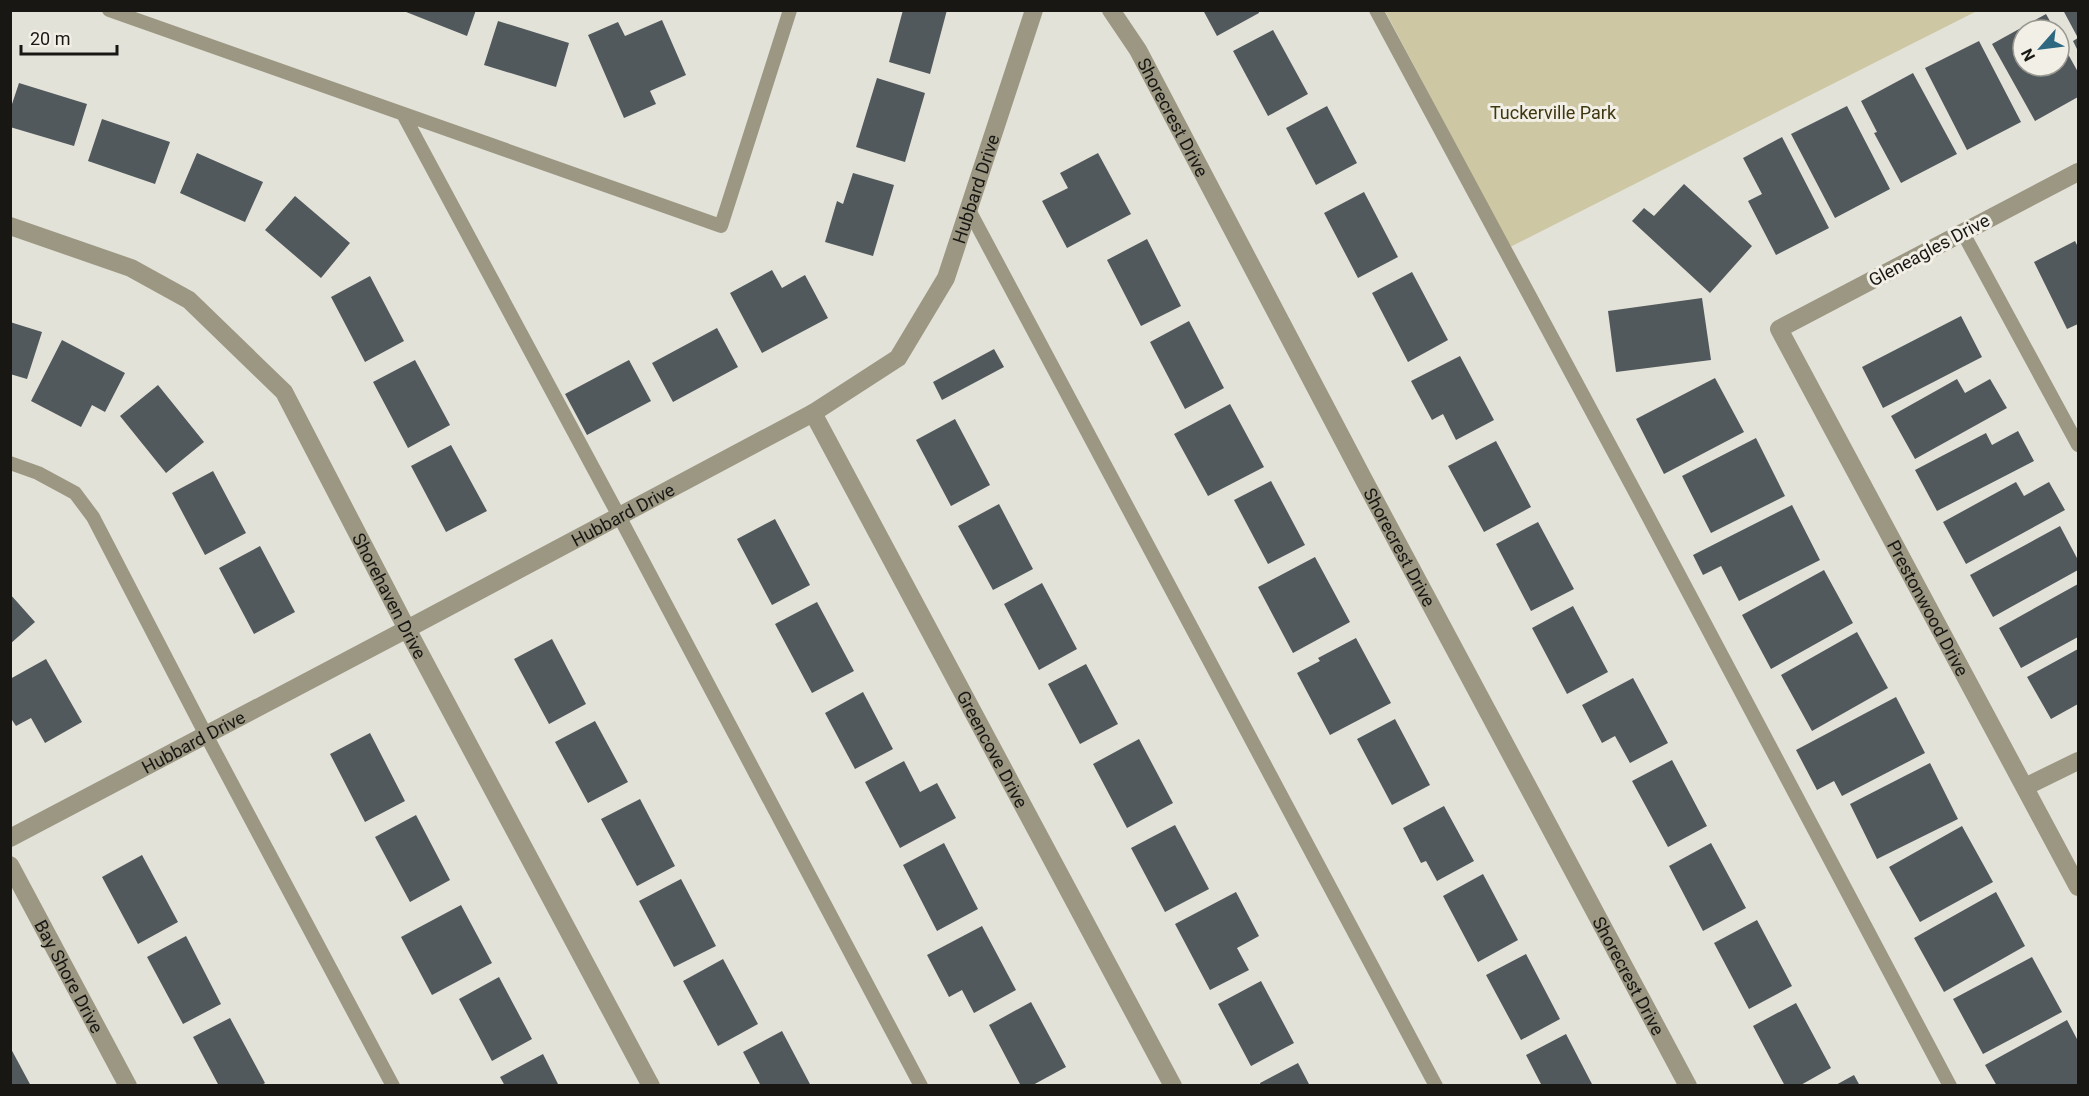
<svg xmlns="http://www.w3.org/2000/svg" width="2089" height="1096" font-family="Roboto,sans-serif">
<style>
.green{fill:#cec7a3}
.building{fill:#51595c}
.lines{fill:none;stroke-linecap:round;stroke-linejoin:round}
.lane{stroke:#9b9782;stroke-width:14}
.street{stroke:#9b9782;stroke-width:18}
.labels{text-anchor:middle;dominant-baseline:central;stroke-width:6;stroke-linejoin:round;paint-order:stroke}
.park-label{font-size:18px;fill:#3f370f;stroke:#f1efe6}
.street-label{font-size:18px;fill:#181714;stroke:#f1efe6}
</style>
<rect width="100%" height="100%" fill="#e3e2d9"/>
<path class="green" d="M1385,11H1977L1510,247Z"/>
<path class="building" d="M401,10H476L467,36Z
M903,10H947L930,74L889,62Z
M1203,10H1258L1259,13L1217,36Z
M2063,10H2078V51L2073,41L2078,38Z
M2046,14L2055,30H2023V66H2059V38L2078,72V97L2035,121L1992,44Z
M662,20L686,75L650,91L656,104L624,118L588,35L618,22L625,36Z
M498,21L569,43L556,87L484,65Z
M1273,30L1308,94L1268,116L1233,51Z
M1979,41L2021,122L1967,150L1925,68Z
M1913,73L1957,154L1901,183L1874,133L1877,132L1861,101Z
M877,78L925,93L905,162L856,147Z
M19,83L87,104L74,146L10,127V110Z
M1327,106L1357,163L1316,185L1286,128Z
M1847,106L1890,189L1835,218L1791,134Z
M102,119L170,142L155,184L88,161Z
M1782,137L1829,228L1776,255L1748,201L1762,194L1743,158Z
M197,153L263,182L245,222L180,193Z
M1098,153L1131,214L1067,248L1042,201L1068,188L1060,173Z
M853,173L894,185L873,256L825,242L837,201L843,204Z
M1684,184L1752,246L1710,293L1632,221L1644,208L1654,216Z
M1364,192L1398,257L1358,278L1324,213Z
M295,196L350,243L321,278L265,230Z
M1147,239L1181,306L1141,326L1107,260Z
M2075,241L2078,247V324L2067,329L2034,262Z
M772,270L782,288L805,275L828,318L762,353L730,293Z
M1412,272L1448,340L1408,362L1372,293Z
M370,276L404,341L365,362L331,297Z
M1702,298L1711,360L1616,372L1608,311Z
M1961,316L1982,357L1883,408L1862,367Z
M1189,321L1224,388L1185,409L1150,342Z
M10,322L42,332L27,379L10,374Z
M717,328L738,367L673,402L652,363Z
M62,340L125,373L105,412L92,405L81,427L31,401Z
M994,349L1004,367L942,400L933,382Z
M1460,356L1494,420L1456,440L1443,414L1432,420L1411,381Z
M415,360L450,425L408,448L373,382Z
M629,360L651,401L587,435L565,394Z
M1715,378L1744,432L1664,474L1636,419Z
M1957,379L1965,393L1990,379L2007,408L1915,459L1891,416Z
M158,385L204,442L166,473L120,416Z
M1230,404L1264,467L1208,496L1174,434Z
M955,419L990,485L951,506L916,440Z
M2018,431L2034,461L1937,511L1915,470L1986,433L1992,445Z
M1756,438L1785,496L1711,533L1682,476Z
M1496,441L1531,507L1484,532L1448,466Z
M451,445L487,511L446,532L411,466Z
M213,471L246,533L205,555L172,493Z
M1271,481L1305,545L1268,564L1234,500Z
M2016,482L2024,496L2049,482L2065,510L1966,564L1943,522Z
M999,504L1033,569L993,590L958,526Z
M1792,505L1820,560L1739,601L1721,566L1703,575L1693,555Z
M775,519L810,585L772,605L737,539Z
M1538,522L1574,589L1531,611L1496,544Z
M2060,526L2078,560V570L1993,617L1970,575Z
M260,546L295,612L254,634L219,568Z
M1315,557L1350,622L1293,653L1258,587Z
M1824,570L1853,623L1771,669L1742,615Z
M1042,583L1077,649L1039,670L1004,604Z
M2078,584V637L2021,668L1999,628Z
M10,594L35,622L10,644Z
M817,602L854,671L812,693L775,624Z
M1573,606L1608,672L1567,694L1532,628Z
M1857,632L1888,688L1812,731L1781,675Z
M1356,638L1391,703L1330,735L1297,673L1320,661L1318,658Z
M552,639L586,704L549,724L514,659Z
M2078,649V704L2051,719L2027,677Z
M46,659L82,722L45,743L31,718L16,726L10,717V679Z
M1086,664L1118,724L1080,744L1048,684Z
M1633,678L1668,743L1630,763L1615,736L1602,743L1582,705Z
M863,692L893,749L855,769L825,713Z
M1896,697L1925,753L1842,796L1834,781L1817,790L1796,750Z
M1395,719L1430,785L1392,805L1357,739Z
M595,721L628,782L588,803L555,742Z
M370,733L405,801L365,822L330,754Z
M1139,739L1173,803L1127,828L1093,764Z
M1672,760L1707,826L1668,847L1632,781Z
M904,761L920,792L937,783L956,818L900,848L865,782Z
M1930,763L1958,819L1877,859L1850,804Z
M640,799L675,866L637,886L601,819Z
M1444,806L1474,861L1437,881L1426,861L1421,863L1403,828Z
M416,815L450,880L410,902L375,837Z
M1175,825L1209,889L1165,912L1131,848Z
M1962,826L1993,882L1920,922L1889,867Z
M944,843L978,909L937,931L903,865Z
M1711,843L1746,908L1703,931L1669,866Z
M142,855L178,922L138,944L102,877Z
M1483,874L1518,940L1478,962L1443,896Z
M681,879L716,946L674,967L639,901Z
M1236,892L1259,936L1237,948L1249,970L1210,990L1175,924Z
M1996,892L2025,946L1944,992L1914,938Z
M461,905L492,963L432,995L401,937Z
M1757,920L1792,986L1749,1009L1714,943Z
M982,926L1016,990L974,1013L962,990L949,997L927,955Z
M186,936L221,1004L183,1024L147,957Z
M1526,954L1560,1019L1521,1040L1486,975Z
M2032,957L2062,1012L1983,1054L1953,999Z
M723,959L758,1024L718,1046L683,981Z
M499,977L532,1039L492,1061L459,999Z
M1261,981L1294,1043L1251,1066L1218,1004Z
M1031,1002L1066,1067L1031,1086H1021L989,1025Z
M1796,1003L1831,1068L1799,1086H1785L1753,1026Z
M230,1018L265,1083L260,1086H219L193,1037Z
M2067,1020L2078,1041V1084L1997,1086L1985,1065Z
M782,1031L811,1086H761L743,1052Z
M1566,1034L1593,1086H1542L1526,1055Z
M10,1047L31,1086H10Z
M543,1054L559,1086H505L500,1077Z
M1298,1063L1310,1086H1261L1260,1083Z
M1854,1075L1860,1086H1834Z"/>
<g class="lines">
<path class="lane" d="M109,10L721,226L790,10
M1376,10L1641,503L1950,1086
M403,114L619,516L921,1086
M969,210L1436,1086
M1963,233L2078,445
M10,463L38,473L75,493L93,517L206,735L393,1086"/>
<g class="street">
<path id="s1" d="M1111,10L1138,50L1364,480L1688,1086"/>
<path id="s2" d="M2078,172L1779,329L2078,887"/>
<path id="s3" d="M10,226L131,268L189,300L284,392L407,629L651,1086"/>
<path id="s4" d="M813,413L1173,1086"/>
<path d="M2025,787L2078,761"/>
<path id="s5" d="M10,838L407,629L813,413L898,358L946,278L1034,10"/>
<path id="s6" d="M10,865L128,1086"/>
</g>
</g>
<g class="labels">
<g class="park-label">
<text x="1553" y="112">Tuckerville Park</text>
</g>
<g class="street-label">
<text stroke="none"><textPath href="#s1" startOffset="124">Shorecrest Drive</textPath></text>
<text stroke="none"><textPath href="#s5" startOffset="1197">Hubbard Drive</textPath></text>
<text transform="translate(1929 250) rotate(-28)">Gleneagles Drive</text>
<text stroke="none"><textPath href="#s5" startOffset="693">Hubbard Drive</textPath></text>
<text stroke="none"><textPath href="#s1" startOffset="610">Shorecrest Drive</textPath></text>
<text stroke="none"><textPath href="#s3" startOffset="556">Shorehaven Drive</textPath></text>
<text stroke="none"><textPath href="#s2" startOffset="654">Prestonwood Drive</textPath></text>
<text stroke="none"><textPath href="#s5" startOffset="207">Hubbard Drive</textPath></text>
<text stroke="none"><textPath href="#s4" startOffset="381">Greencove Drive</textPath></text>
<text stroke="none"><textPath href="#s6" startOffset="126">Bay Shore Drive</textPath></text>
<text stroke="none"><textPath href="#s1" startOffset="1096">Shorecrest Drive</textPath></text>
</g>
</g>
<rect width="2089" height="1096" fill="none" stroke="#181714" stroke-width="24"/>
<g transform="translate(2041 48) rotate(242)"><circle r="28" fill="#f1efe6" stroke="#9a9992" stroke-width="1.5"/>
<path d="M0-4.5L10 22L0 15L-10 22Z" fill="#2d6880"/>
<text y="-9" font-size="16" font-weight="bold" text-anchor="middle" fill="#181714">N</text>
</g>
<path d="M21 45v9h96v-9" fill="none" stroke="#181714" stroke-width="3"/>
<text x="30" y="45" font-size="18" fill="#181714" stroke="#f1efe6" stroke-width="4.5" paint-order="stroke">20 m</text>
</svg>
